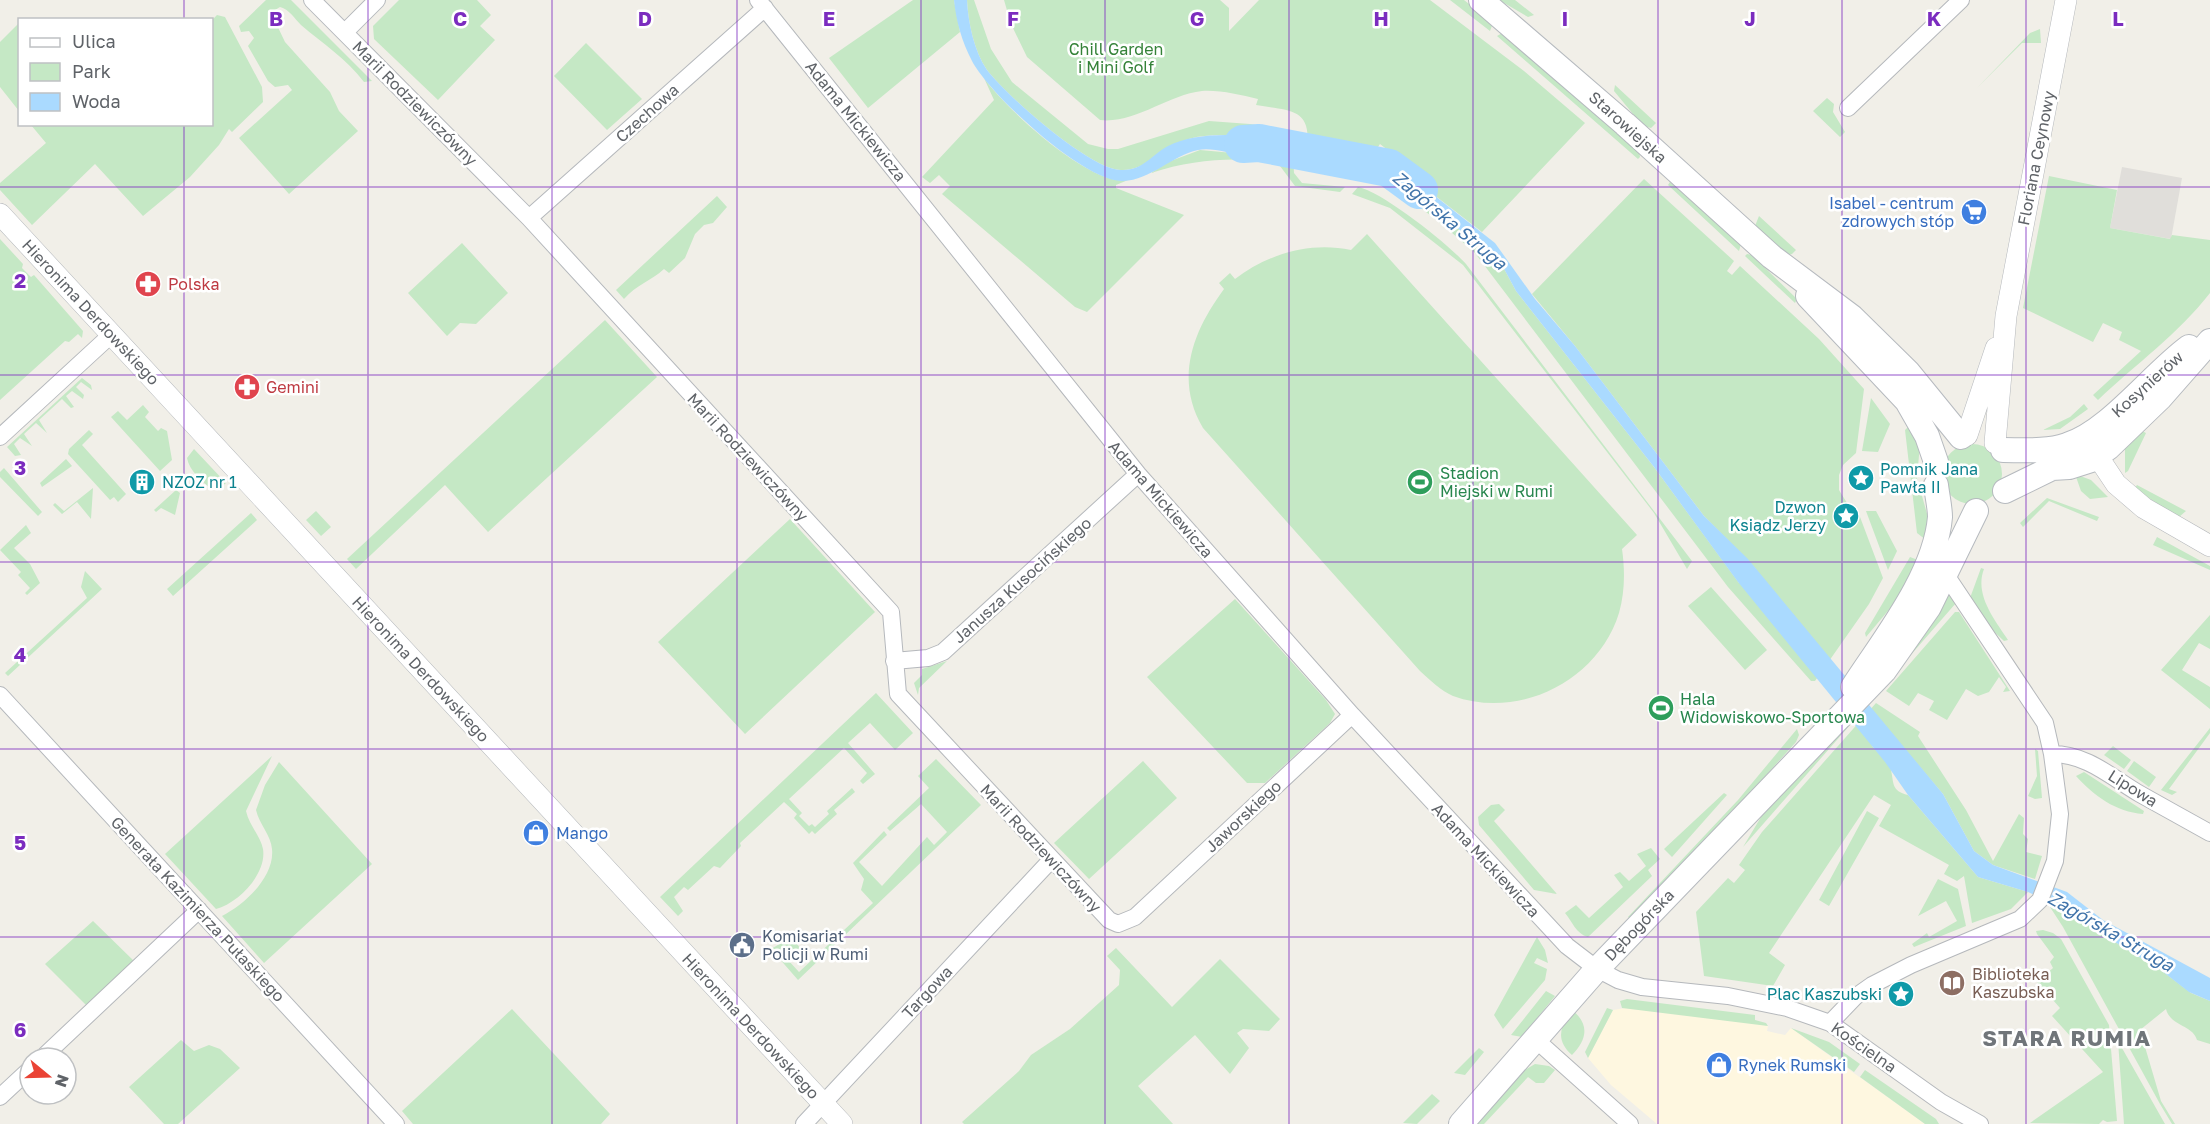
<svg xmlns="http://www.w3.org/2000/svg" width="2210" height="1124" font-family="'Golos Text',sans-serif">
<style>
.commercial{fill:#fef7e0}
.industrial{fill:#e0deda}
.green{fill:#c5e8c5}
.water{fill:#aadaff}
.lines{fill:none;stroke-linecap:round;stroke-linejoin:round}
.river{stroke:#aadaff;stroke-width:38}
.minor-casing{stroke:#b5b8bc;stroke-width:18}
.tertiary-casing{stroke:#b5b8bc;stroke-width:22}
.secondary-casing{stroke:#b6babf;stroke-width:26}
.minor{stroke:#fff;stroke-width:16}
.tertiary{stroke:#fff;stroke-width:21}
.secondary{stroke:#fff;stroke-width:24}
.grid{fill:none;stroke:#7b2cbf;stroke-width:1.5;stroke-opacity:0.55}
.labels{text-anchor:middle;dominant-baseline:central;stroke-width:5;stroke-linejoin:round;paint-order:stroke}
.park-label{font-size:16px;fill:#348238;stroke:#fff}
.street-label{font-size:16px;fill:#5f6368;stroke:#fff}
.shop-label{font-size:16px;fill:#366cbe;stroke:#fff;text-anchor:start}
.health-label{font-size:16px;fill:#be3a42;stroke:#fff;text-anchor:start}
.culture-label{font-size:16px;fill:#0d838f;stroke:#fff;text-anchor:start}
.leisure-label{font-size:16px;fill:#27864d;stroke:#fff;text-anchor:start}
.service-label{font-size:16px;fill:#4e5e75;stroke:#fff;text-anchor:start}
.education-label{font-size:16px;fill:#785e54;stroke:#fff;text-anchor:start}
.water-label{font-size:18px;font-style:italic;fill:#4174aa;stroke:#fff}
.district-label{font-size:22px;font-weight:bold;letter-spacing:1.5px;fill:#70757a;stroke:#fff}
.grid-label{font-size:20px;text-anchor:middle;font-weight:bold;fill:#7b2cbf;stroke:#fff;stroke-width:5;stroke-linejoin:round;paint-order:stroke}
</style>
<rect width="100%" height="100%" fill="#f1efe8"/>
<path class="commercial" d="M1625,1008L1754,1023L1768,1026L1767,1031L1785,1035L1791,1028L1925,1124H1657L1611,1085L1588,1058L1613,1010Z"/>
<path class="industrial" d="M2122,167L2182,178L2171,239L2110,228Z"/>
<path class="green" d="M266,0H291L372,81L364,82C346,58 323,44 301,25C294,18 290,10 280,7L275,10L274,19L285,42L330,92L339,111L358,131L289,194L239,138L292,90L288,85L275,87L268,81L248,46L254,38L249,31L241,32L239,26Z
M399,0H477L491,15L480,26L495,40L438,100L374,39L373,26Z
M913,0H954L960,32L868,108L829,58Z
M967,0H974L991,49L1012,82L1088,144L1108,149H1118L1209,121L1250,124L1291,131L1295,136L1294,146C1268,137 1213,130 1186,140C1164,148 1145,171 1121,170C1090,170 1006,95 987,70C974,51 968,22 967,0Z
M1004,0H1220L1229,8V31L1259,0H1430L1524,71L1585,123L1482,232L1398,167L1380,160L1389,151L1380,144L1370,159L1307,148C1312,107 1289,111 1256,105L1258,99C1240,95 1221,90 1202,91C1167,95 1135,124 1100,120L1027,57L1011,24Z
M1450,0H1464L1493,23L1490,31Z
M1499,0H1515L1534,15L1528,17Z
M217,15L225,17L262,87L263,102L232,132L229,129L219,145L190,177L143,216L95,164L32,225L0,190V183L46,143L31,125L212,124V20Z
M19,23V111L0,87V42Z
M2040,29L2041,43H2022L1977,88L2030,33Z
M1504,32L1639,152L1640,157L1638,159L1497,36Z
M586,43L642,99L607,130L554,76Z
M984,78C1005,108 1090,187 1128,180L1116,185V188L1184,215L1087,312L1075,307L942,194L950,186L939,175L930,183L922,177L994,100Z
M1615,85L1656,123L1651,128L1643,126L1614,91Z
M1827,98L1834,104L1833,112L1845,132L1840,137L1813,111Z
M1200,150L1244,154L1262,150L1293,156L1294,173L1302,183L1345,187L1340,192L1295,186L1277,162C1233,157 1194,159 1151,173L1168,162Z
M1372,169L1395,176L1502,265L1516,291L1654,467L1739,583L1756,569L1704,516L1575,346L1532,294L1644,179L1734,261L1727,271L1732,275L1740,266L1819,339L1864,389L1856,453L1843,465L1839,475V490L1847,503L1857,509L1883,578L1869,604L1815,681H1811L1728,587L1475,253C1452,232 1396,184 1367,177Z
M2049,176L2117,190L2110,228L2170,239L2172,235L2210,240V293C2178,334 2136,364 2098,400L2093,395L2141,351L2119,340L2122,332L2103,323L2093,342L2023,308Z
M1670,182L1741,244L1739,251L1668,185Z
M1358,187C1383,192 1448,244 1466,264L1692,561L1687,569L1654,513L1463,265L1390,208L1352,194Z
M717,196L727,207L713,223L704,225L695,234L685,258L669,273L664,269C651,281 636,285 624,299L616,290Z
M1759,216L1796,250L1792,254L1788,255L1755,226Z
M1367,234L1637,535L1622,549C1625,570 1625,592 1619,613C1598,681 1519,720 1453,696C1441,691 1430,680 1420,671L1203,428C1174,379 1193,331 1224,289L1219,283L1230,273L1235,279C1268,254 1310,241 1351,250Z
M0,239L23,264L22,268L31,277L34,275L83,331L82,338L78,334L69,342L65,341L0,400Z
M462,243L508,293L476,324L460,323L447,336L408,293Z
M1747,254L1752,255L1797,299L1795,303L1745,256Z
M605,320L657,377L488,532L445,485L356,569L347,559Z
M82,378L91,385L92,390L81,382L76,387L84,395L83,399L72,391L66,396L74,407L71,408L62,399L39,420L47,433L36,423L24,434L32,446L20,438L14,444L21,455L15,456L7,447Z
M1871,398L1890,424L1878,452L1862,451Z
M2084,404L2088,409L2060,429L2043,430L2070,417Z
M143,405L149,412L145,417L158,431L161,428L167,431L172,460L160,471L111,417L118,411L127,420Z
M1908,427L1920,444L1917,478L1929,521L1926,540L1917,533L1905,430Z
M2136,428L2146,433L2128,471L2125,473V448Z
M89,430L93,434L82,445L126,494L118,502L114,497L110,500L68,454L69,449Z
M1942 474a30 30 0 1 1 60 0a30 30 0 1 1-60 0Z
M194,449L226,483L219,489H212C202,482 189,470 187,458Z
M66,459L72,466L42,487L40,483Z
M4,468L42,512L38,516L0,477V472Z
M2075,474L2091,480L2108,497L2090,499L2081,491Z
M2137,485L2186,511L2179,517L2134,489Z
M93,488L91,519L77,502L62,514L53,505L55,503L64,511Z
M176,490L180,493L175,515L161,508L156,512L154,510Z
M2047,498L2099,517L2097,521L2049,501L2023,527L2020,523Z
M316,511L331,527L321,536L306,520Z
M1866,511H1876L1897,551L1888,570Z
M251,513L257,520L173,596L167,589Z
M790,519L875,612L745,734L658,642Z
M26,525L31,533L14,548L30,564L40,583L27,595L25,593L30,588L18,575L21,572L0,550Z
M2157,537L2210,566V570L2153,545Z
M1910,557L1918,560L1903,593L1866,637L1865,633Z
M1981,568L1984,569C1974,595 1995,620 2008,640L2004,641L1988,626L1970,598Z
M85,571L102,589L8,676L5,673L87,598L81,587Z
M1711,587L1767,650L1745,670L1688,606Z
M1948,594L1956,603L1882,688Z
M1235,599L1326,700L1335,714L1330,723L1265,783H1247L1147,677Z
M1955,612H1959L2010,691L2003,692L2006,687L1999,677L1989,692L1978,696L1966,689L1947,720L1929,710L1934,701L1918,693L1909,706L1886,691Z
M2210,615V649L2199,643L2182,670L2210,687V709L2161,670Z
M947,661L919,688L918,695L914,683L922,675V669Z
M876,693L913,733L895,750L870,723L848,743L875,774L863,784L860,781L867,773L844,748L789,799L802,813L799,816L809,826L812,824L815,827L829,814L827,811L852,788L855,792L834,810L837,814L815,834L812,831L809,834L794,818L797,814L784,802L740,843L741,846L720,868L714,866L688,890L684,887L674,897L683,911L678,916L660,897Z
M1872,700L1743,847L1767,807Z
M1876,703L1920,732L1918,736L1966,810L1993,861L2019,814L2024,818L2023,834L2028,839L2026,852L2042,856L2035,879L1993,865L1974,851L1943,794L1890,732L1872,746C1877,752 1889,762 1891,770C1894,783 1891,791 1908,795L1978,877L2028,892L2011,909L1972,923L1964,876L1957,881L1944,874L1949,865L1879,826L1891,805L1874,795L1769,953L1785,965L1773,986L1704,976L1696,912L1728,878L1734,883L1745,870L1739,865L1762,832Z
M2210,728V733L2169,789L2177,792L2172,795L2161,790Z
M1797,729L1799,735L1796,742L1706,842L1630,919L1628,917L1738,800Z
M2113,746L2131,760L2124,769L2104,755Z
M2035,749L2038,751L2042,798L2035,799L2028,796L2037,776Z
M272,756L246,811C249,825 261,837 263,849C267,874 238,903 216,909L165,854Z
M936,759L981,805L798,980L771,949L783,942L797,944L800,948L788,960L799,972L873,903L861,890L864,879L853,863L884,831L887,835L859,862L882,886L927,837L934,845L947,832L921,804L890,831L887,828L929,788L918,776Z
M1143,761L1177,798L1089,879L1054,843Z
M2134,761L2156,777L2149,787L2127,771Z
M279,762L372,864L264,963L222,916C244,905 275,877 272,849C271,835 259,824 256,810L265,785Z
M2084,772L2144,811L2143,814C2116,812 2094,796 2076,776Z
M1724,793L1727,795L1672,857L1664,849Z
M1499,804L1505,810L1494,821L1557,894L1534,890L1479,825L1478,817L1491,805Z
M1867,811L1879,818L1829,906L1819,900Z
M1651,848L1660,859L1648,870L1652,876L1588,937C1576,934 1572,921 1565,913L1576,905L1589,918L1623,887L1614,875L1620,872L1629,881L1646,866L1637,854Z
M1938,879L1958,889L1966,926L1914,947L1912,944L1927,933L1929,937L1957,921L1946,901L1918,916Z
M2052,903L2162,971L2191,993L2210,1001V1044L2197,1040C2193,1025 2170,1026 2166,1009L2140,1030L2161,1101L2175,1124H2172L2160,1104L2063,927L2050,907Z
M93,921L135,962L87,1006L45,964Z
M2043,930L2053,933L2061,939L2109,1025L2117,1121L2107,1122L2103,1120L2099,1124L2030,1123L2103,1072L2052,1016L2060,1008L2037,982L2053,968L2050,962L2054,957L2037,934L2036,931Z
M1537,937L1545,950L1548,963L1537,958L1534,963L1547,969L1545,980L1503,1029L1494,1015Z
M1116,948L1172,1007L1220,959L1280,1019L1269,1031L1243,1029L1237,1033L1249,1048L1230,1074L1195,1035L1138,1086L1173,1124H964L962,1122L1019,1071L1031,1055L1070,1029L1119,985L1120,970L1107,956Z
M1546,991L1555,996L1522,1037L1511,1035Z
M1627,999L1755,1015V1020L1766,1023L1768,1026L1622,1008L1620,1001Z
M1607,1008L1613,1010L1588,1058L1585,1052Z
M512,1009L610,1114L601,1124H413L402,1111Z
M1572,1010C1590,1024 1587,1040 1572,1055C1555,1040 1560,1026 1572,1010Z
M1791,1028L1829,1042L1860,1064L1854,1072Z
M181,1040L194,1051L209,1045L220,1049L240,1068L178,1124H164L129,1087Z
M2118,1041L2165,1124H2124Z
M1479,1048L1484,1052L1465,1075L1454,1073Z
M1535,1064L1549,1066L1555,1070L1544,1083H1536L1528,1077L1484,1124H1474L1523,1071Z
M1865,1070L1936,1119L1939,1124H1925L1860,1077Z
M1432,1094L1440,1101L1417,1124L1403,1123Z"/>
<path class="water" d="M954,0H967C968,22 974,51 987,70C1006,95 1090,170 1121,170C1143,171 1151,155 1168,146C1202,129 1260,134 1294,146L1293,156C1283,155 1272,149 1262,150C1256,150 1250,154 1244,154C1229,154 1213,147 1198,150C1171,156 1151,180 1123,181C1085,183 989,94 972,61C962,42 956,21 954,0Z
M1307,148L1370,159L1363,167L1306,158Z
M1380,160L1398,167L1495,243L1535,299L1575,346L1704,516L1748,559L1943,794L1974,851L1993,865L2067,892L2103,920L2210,978V1001L2189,992L2162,971L2052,903L2028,892L1978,877L1908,795L1885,762L1738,582L1654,467L1516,291L1502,265L1395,176L1372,169Z"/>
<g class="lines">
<path class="river" d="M1243,144L1259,143L1389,168L1419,190"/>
<defs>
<path id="minor" d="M312,0L529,218L891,612L898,694L1109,920L1118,924L1135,917L1352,715
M758,0L1138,474L1352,715L1567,946L1597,969L1618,980L1642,987L1728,996L1787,1008L1830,1023L1941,1102L1980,1124
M345,32L377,0
M1848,108L1961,0
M529,218L765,8
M0,437L112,334
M894,661L928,658L943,652L1138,474
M0,695L396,1124
M2052,754C2087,754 2111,777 2140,794C2163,807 2187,820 2210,833
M1830,1023L1855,997L1872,985L1911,965L2020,919L2040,900L2055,861L2060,814L2052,754L2045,723L1946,575
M1535,1039L1630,1124
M42,1058L199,910
M0,1097L30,1069
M804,1124L1051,860"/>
<path id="tertiary" d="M0,214L842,1124
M1967,435L1996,348
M2088,442L2116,484L2144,508L2210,546
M1995,443L2006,316L2066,0"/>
<path id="secondary" d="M1481,0L1625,124L1772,257L1852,317L1908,372L1961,437
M1808,296L1907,401L1927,436L1936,462
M2003,450C2023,450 2047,452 2067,445C2109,432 2152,374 2189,347
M2005,491L2052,468L2069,467L2091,460L2108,448L2160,398L2210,341
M1853,687C1884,639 1935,576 1940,517C1940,507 1937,495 1936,485
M1461,1124L1597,969L1884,671L1929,607L1976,511"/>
</defs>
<use href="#minor" class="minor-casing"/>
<use href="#tertiary" class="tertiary-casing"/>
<use href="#secondary" class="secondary-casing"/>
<use href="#minor" class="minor"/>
<use href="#tertiary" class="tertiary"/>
<use href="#secondary" class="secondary"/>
</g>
<path class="grid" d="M184,0V20M368,0V1124M552,0V1124M737,0V1124M921,0V1124M1105,0V1124M1289,0V1124M1473,0V1124M1658,0V1124M1842,0V1124M2026,0V1124M184,124V1124M0,187H2210M0,375H2210M0,562H2210M0,749H2210M0,937H2210"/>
<defs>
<symbol id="supermarket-disc" viewBox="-11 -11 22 22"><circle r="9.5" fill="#3f7fe0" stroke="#fff"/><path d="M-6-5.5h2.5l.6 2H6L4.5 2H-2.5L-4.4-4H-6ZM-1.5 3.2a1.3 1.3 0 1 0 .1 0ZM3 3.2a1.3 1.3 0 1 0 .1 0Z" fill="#fff"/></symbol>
<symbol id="pharmacy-disc" viewBox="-11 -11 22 22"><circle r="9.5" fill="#e0444e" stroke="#fff"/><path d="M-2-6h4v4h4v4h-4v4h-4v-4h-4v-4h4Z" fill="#fff"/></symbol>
<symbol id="sight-disc" viewBox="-11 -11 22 22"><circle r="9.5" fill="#0f9aa8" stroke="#fff"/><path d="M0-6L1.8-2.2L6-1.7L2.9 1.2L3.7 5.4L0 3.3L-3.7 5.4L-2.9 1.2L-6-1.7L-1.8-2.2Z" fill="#fff"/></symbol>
<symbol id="building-disc" viewBox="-11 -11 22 22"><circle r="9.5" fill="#0f9aa8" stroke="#fff"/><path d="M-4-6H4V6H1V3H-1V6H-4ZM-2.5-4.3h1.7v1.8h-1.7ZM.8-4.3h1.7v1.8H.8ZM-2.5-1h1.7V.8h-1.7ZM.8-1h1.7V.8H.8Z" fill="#fff"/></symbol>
<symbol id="stadium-disc" viewBox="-11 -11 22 22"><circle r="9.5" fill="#2e9e5b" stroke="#fff"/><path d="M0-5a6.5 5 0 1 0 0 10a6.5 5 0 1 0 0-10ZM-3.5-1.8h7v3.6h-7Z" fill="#fff"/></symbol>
<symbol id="shop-disc" viewBox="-11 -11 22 22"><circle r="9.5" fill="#3f7fe0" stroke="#fff"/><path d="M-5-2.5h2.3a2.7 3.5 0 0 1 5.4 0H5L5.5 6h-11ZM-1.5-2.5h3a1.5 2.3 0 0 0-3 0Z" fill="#fff"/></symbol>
<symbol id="civic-disc" viewBox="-11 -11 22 22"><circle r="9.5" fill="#5c6f8a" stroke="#fff"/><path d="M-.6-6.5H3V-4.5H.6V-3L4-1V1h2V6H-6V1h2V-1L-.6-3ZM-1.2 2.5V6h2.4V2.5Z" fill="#fff"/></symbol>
<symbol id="library-disc" viewBox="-11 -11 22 22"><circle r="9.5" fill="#8d6e63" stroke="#fff"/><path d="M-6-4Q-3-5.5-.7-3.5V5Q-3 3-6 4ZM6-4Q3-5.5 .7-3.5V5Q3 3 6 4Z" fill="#fff"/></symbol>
</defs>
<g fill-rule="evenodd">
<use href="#supermarket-disc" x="1959" y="197" width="30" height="30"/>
<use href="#pharmacy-disc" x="133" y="269" width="30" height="30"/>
<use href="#pharmacy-disc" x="232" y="372" width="30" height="30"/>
<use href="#sight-disc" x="1846" y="463" width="30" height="30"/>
<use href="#building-disc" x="127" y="467" width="30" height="30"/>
<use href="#stadium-disc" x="1405" y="467" width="30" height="30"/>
<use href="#sight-disc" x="1831" y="501" width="30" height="30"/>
<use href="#stadium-disc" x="1646" y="693" width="30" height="30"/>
<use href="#shop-disc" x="521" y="818" width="30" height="30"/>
<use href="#civic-disc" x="727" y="930" width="30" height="30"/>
<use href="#library-disc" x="1937" y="968" width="30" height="30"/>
<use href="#sight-disc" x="1886" y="979" width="30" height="30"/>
<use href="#shop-disc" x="1704" y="1050" width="30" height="30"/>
</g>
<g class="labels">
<g class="park-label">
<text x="1116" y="49">Chill Garden<tspan x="1116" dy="18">i Mini Golf</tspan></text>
</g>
<g class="street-label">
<text transform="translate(415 103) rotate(45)">Marii Rodziewiczówny</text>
<text transform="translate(647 113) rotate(-42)">Czechowa</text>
<text transform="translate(856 121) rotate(51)">Adama Mickiewicza</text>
<text transform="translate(1628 127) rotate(42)">Starowiejska</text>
<text transform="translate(2036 158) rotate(-79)">Floriana Ceynowy</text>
<text transform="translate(91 312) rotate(47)">Hieronima Derdowskiego</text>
<text transform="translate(2147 384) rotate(-42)">Kosynierów</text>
<text transform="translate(748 457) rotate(47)">Marii Rodziewiczówny</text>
<text transform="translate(1161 499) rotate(49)">Adama Mickiewicza</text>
<text transform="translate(1022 580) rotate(-42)">Janusza Kusocińskiego</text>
<text transform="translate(421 669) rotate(47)">Hieronima Derdowskiego</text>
<text transform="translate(2133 788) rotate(32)">Lipowa</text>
<text transform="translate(1243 816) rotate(-43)">Jaworskiego</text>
<text transform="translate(1041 848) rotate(47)">Marii Rodziewiczówny</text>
<text transform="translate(1486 860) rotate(47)">Adama Mickiewicza</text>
<text transform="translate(198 909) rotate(47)">Generała Kazimierza Pułaskiego</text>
<text transform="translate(1639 925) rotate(-46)">Dębogórska</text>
<text transform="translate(927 992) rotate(-47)">Targowa</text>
<text transform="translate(751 1026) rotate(47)">Hieronima Derdowskiego</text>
<text transform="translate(1864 1047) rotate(35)">Kościelna</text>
</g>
<g class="shop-label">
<text x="1954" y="203" text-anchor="end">Isabel - centrum<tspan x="1954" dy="18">zdrowych stóp</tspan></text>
<text x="556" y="833">Mango</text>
<text x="1738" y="1065">Rynek Rumski</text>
</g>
<g class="health-label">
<text x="168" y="284">Polska</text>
<text x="266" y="387">Gemini</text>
</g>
<g class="culture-label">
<text x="1880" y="469">Pomnik Jana<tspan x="1880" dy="18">Pawła II</tspan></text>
<text x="162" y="482">NZOZ nr 1</text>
<text x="1826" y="507" text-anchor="end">Dzwon<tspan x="1826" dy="18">Ksiądz Jerzy</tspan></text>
<text x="1882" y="994" text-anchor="end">Plac Kaszubski</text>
</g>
<g class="leisure-label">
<text x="1440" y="473">Stadion<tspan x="1440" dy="18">Miejski w Rumi</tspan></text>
<text x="1680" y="699">Hala<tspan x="1680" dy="18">Widowiskowo-Sportowa</tspan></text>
</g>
<g class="service-label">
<text x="762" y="936">Komisariat<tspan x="762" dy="18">Policji w Rumi</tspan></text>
</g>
<g class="education-label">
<text x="1972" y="974">Biblioteka<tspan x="1972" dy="18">Kaszubska</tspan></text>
</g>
<g class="water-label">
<text transform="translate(1450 220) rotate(40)">Zagórska Struga</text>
<text transform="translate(2111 931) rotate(30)">Zagórska Struga</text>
</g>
<g class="district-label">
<text x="2067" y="1037">STARA RUMIA</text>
</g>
</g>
<g class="grid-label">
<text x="276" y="26">B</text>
<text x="460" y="26">C</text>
<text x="645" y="26">D</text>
<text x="829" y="26">E</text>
<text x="1013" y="26">F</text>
<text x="1197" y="26">G</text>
<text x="1381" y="26">H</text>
<text x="1565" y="26">I</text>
<text x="1750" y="26">J</text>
<text x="1934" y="26">K</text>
<text x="2118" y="26">L</text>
<text x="20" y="288">2</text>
<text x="20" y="475">3</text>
<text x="20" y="662">4</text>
<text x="20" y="850">5</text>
<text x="20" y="1037">6</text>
</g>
<rect x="18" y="18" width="195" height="108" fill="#ffffff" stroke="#bfc1c3" stroke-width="1.5"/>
<rect x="30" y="38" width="30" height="9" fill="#ffffff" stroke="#bfc1c3" stroke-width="1.5"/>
<text x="72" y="48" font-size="18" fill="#5f6368">Ulica</text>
<rect x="30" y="63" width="30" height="18" fill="#c5e8c5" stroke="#bfc1c3" stroke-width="1.5"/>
<text x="72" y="78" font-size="18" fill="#5f6368">Park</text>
<rect x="30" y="93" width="30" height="18" fill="#aadaff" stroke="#bfc1c3" stroke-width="1.5"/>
<text x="72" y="108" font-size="18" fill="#5f6368">Woda</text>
<g transform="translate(48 1076) rotate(109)"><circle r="28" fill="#ffffff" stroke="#bfc1c3" stroke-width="1.5"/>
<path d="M0-4.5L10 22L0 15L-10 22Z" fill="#ea4335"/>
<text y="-9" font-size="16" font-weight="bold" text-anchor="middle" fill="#5f6368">N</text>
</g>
</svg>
